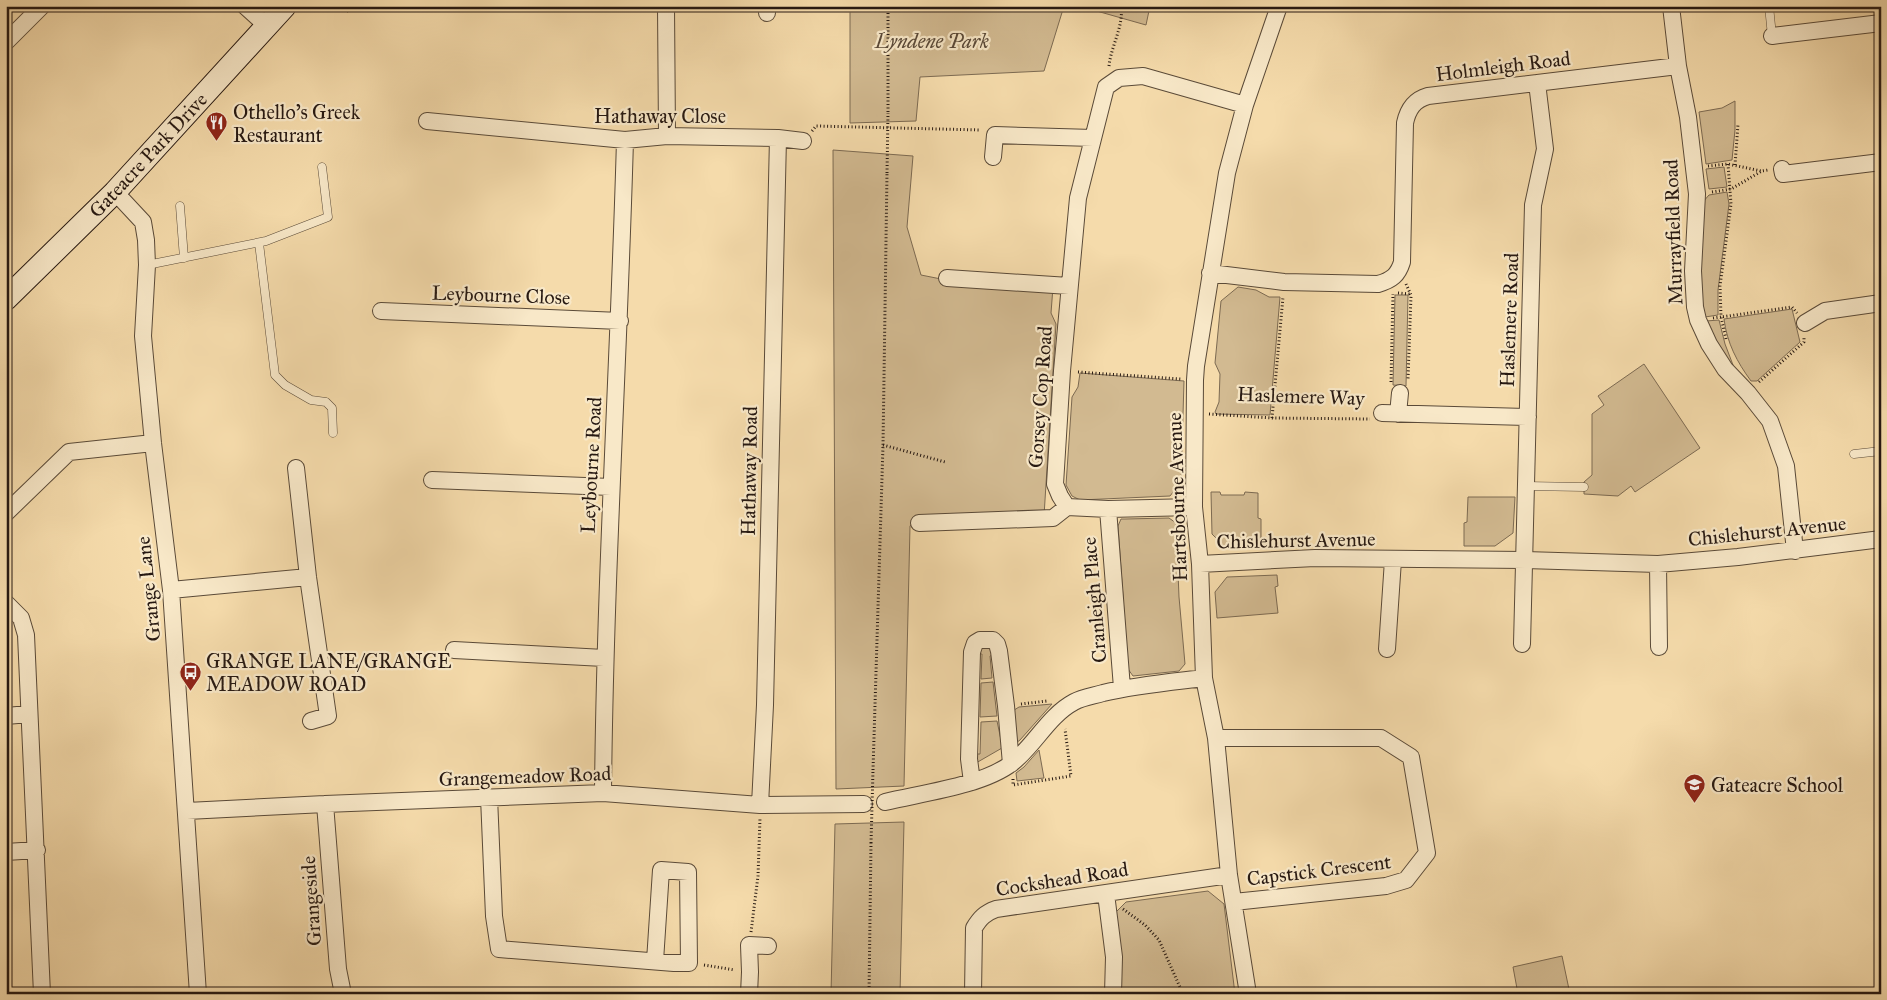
<svg xmlns="http://www.w3.org/2000/svg" width="1887" height="1000" font-family="'IM FELL Great Primer',serif">
<style>
.green{fill:#d2ba91;stroke:#7c6a52}
.lines{fill:none;stroke-linecap:round;stroke-linejoin:round}
.lane-casing{stroke:#5a4a38;stroke-width:9}
.street-casing{stroke:#5a4a38;stroke-width:18}
.secondary-casing{stroke:#271912;stroke-width:24}
.path{stroke:#271912;stroke-width:3;stroke-dasharray:1 2.5;stroke-linecap:butt}
.lane{stroke:#f8e8c8;stroke-width:8}
.street{stroke:#f8e8c8;stroke-width:16}
.secondary{stroke:#f8e8c8;stroke-width:22}
.path-bridge{stroke:#271912;stroke-width:3;stroke-dasharray:1 2.5;stroke-linecap:butt}
.labels{text-anchor:middle;dominant-baseline:central;stroke-width:4.5;stroke-linejoin:round;paint-order:stroke}
.park-label{font-size:20px;font-style:italic;fill:#5a4938;stroke:#f8e8c8}
.street-label{font-size:20px;fill:#271912;stroke:#f8e8c8}
.poi-label{font-size:20px;fill:#271912;stroke:#f8e8c8;text-anchor:start}
</style>
<rect width="100%" height="100%" fill="#f5dbab"/>
<filter id="stains"><feTurbulence type="fractalNoise" baseFrequency=".004" numOctaves="4"/><feColorMatrix values="0 0 0 0 .2 0 0 0 0 .09 0 0 0 0 .02 0 0 0 .5 -.17"/></filter>
<radialGradient id="worn" r=".72"><stop offset=".6" stop-color="#630" stop-opacity="0"/><stop offset="1" stop-color="#630" stop-opacity=".3"/></radialGradient>
<path class="green" d="M850,6H1064L1044,71L920,77L916,121L850,123Z
M1079,6H1150L1146,25Z
M1735,101V130L1732,160L1706,164L1699,112L1722,108Z
M833,150L913,156L907,227L921,275L946,280L1053,287L1051,313L1056,324L1044,516L916,519L910,526L904,786L836,789Z
M1724,167L1727,187L1709,189L1706,169Z
M1727,192L1729,204L1718,290V315L1705,317L1700,290L1702,203L1709,195Z
M1238,287L1256,290L1269,297H1280L1270,415L1216,414L1215,412L1219,402L1220,374L1215,363L1221,301Z
M1395,295H1408L1406,386L1393,385Z
M1792,309L1800,342L1757,381H1751C1737,362 1727,343 1724,319Z
M1719,320L1725,344L1733,365L1732,366L1724,357L1706,321Z
M1644,364L1700,448L1635,492L1631,486L1618,496L1584,494V482L1592,475V414L1604,405L1598,396Z
M1080,373L1184,381L1181,482L1170,496L1080,500L1072,496L1066,485L1072,397L1078,387Z
M1211,492H1220L1221,495H1244L1245,492L1258,493V518L1261,519V545L1225,547L1212,534Z
M1468,497H1515L1513,533L1495,546H1464V523L1467,522Z
M1169,518L1176,523L1179,597L1185,664L1179,671L1133,676L1128,669L1118,526L1121,519H1125Z
M1277,575L1278,586L1275,587L1278,613L1217,618L1215,592L1227,577Z
M987,645L995,654L990,656L992,678L981,679L982,654H976L978,647Z
M993,682L997,716L980,717L981,683Z
M1052,704L1020,740L1016,743L1011,712L1019,707Z
M997,721L1001,740L1006,739L1002,748L976,763L974,754H980L981,722Z
M1039,750L1044,778L1017,781L1016,773L1024,767Z
M904,822L900,994H831L835,824Z
M1208,891L1224,904L1235,994H1119L1114,914L1126,902Z
M1562,956L1570,994H1518L1513,967Z"/>
<g class="lines">
<defs>
<path id="lane" d="M1769,6L1772,36
M180,206L184,258
M259,243L275,375L285,385L311,400L326,402L332,408L333,433
M147,265L266,241L328,217L322,167
M1854,454L1881,451
M1526,486L1584,487"/>
<path id="street" d="M245,6L267,26
M666,6L667,136
M1671,6L1678,66L1688,117L1697,194L1693,271L1695,307L1698,320L1709,344L1725,369L1748,393L1770,421L1786,466L1795,551
M767,13V6
M1772,36L1881,23
M6,42L42,6
M427,121L625,140L667,136L778,138L803,141
M993,157L995,135L1093,138
M1782,169L1783,174L1881,162
M115,192L143,222L146,240L147,265L143,336L153,443L171,590L198,994
M1210,273L1284,282L1378,284C1392,280 1398,275 1402,262L1405,123C1408,109 1414,100 1428,96L1678,66
M947,278L1069,286
M381,311L620,321
M1805,323L1825,311L1881,303
M1382,413L1528,417
M1398,414L1400,393
M296,468L308,577L328,716L311,721
M432,480L611,487
M1194,507L1108,509L1067,507L1060,496L1055,484L1062,371L1078,198L1106,87L1119,78L1143,76L1245,105
M1108,509L1122,688
M6,513L69,452L153,443
M919,523L1053,518L1067,507
M1200,564L1315,558L1525,560L1658,564L1738,557L1881,539
M1658,564L1659,647
M171,590L308,577
M6,603L21,618L26,635L42,994
M1522,644L1533,205L1545,149L1537,83
M1387,649L1393,560
M454,650L604,658
M6,716L29,714
M1216,738H1381L1411,757L1427,853L1406,880L1386,886L1234,902
M972,782L969,759L972,652L975,643L980,640H993L997,644L999,651L1006,706L1011,764
M603,793C605,575 619,358 625,140
M489,797L494,916L499,949L674,963H689L688,872L661,870L655,961
M885,802C922,793 982,786 1012,763C1035,745 1048,716 1074,702C1083,697 1093,696 1103,693C1136,685 1171,682 1204,678
M325,804L338,969L343,994
M760,805L765,705L778,138
M187,811L325,804L603,793L760,805L864,804
M6,852L37,850
M1106,894L1114,957L1113,994
M749,994L750,972L749,945L768,946
M973,994L974,928C980,918 985,913 996,909L1229,875
M1248,994L1229,875L1216,738L1204,678L1200,564L1194,507L1195,380L1196,366L1227,173L1245,105L1279,6"/>
<path id="secondary" d="M6,299L115,192L285,6"/>
</defs>
<use href="#lane" class="lane-casing"/>
<use href="#street" class="street-casing"/>
<use href="#secondary" class="secondary-casing"/>
<path class="path" d="M343,6L350,13
M888,6V113
M1109,66C1111,46 1124,26 1121,6
M812,131L816,126L981,130
M1735,165L1738,124
M1708,166L1728,164L1761,171
M1712,192L1731,189L1762,171L1768,170
M1406,284L1411,295L1408,379
M1398,293L1410,294
M1713,318L1721,317L1720,286L1731,204L1728,164
M1726,339L1721,317L1792,307L1797,313
M1078,372L1181,379
M1391,382L1393,294
M1759,382L1804,342V338
M1209,414L1272,418L1370,419
M1272,418L1283,297
M883,445L945,462
M1021,704L1047,701
M873,770L883,445L887,173
M1013,779V785L1071,776L1065,729
M1123,909L1145,925L1159,940L1183,994
M751,932L758,876L760,818
M704,965L735,970
M869,994L871,843"/>
<use href="#lane" class="lane"/>
<use href="#street" class="street"/>
<use href="#secondary" class="secondary"/>
<path class="path-bridge" d="M887,173L888,113
M871,843L873,770"/>
</g>
<defs>
<symbol id="restaurant-pin" viewBox="-11 -11 22 30"><path d="M0 17L-7.5 6A9.5 9.5 0 1 1 7.5 6Z" fill="#8f2418" stroke="#f8e8c8"/><path d="M-5-6h1v4h1v-4h1v4h1v-4h1v5L-1.5 .5V6h-2V.5L-5-1ZM5-6V6H3V1.5H1.5Q1.5-4 5-6Z" fill="#fff"/></symbol>
<symbol id="bus-pin" viewBox="-11 -11 22 30"><path d="M0 17L-7.5 6A9.5 9.5 0 1 1 7.5 6Z" fill="#8f2418" stroke="#f8e8c8"/><path d="M-5-6H5V4H4V6H2V4H-2V6H-4V4H-5ZM-3.5-4V0h7V-4ZM-3.5 1.2v1.5H-2V1.2ZM2 1.2v1.5H3.5V1.2Z" fill="#fff"/></symbol>
<symbol id="school-pin" viewBox="-11 -11 22 30"><path d="M0 17L-7.5 6A9.5 9.5 0 1 1 7.5 6Z" fill="#8f2418" stroke="#f8e8c8"/><path d="M0-5L7-2L0 1L-7-2ZM-4 1L0 2.5L4 1V4Q0 6-4 4Z" fill="#fff"/></symbol>
</defs>
<g fill-rule="evenodd">
<use href="#restaurant-pin" x="204" y="110" width="25" height="34"/>
<use href="#bus-pin" x="178" y="660" width="25" height="34"/>
<use href="#school-pin" x="1682" y="772" width="25" height="34"/>
</g>
<g class="labels">
<g class="park-label">
<text x="932" y="41">Lyndene Park</text>
</g>
<g class="street-label">
<text transform="translate(1503 66) rotate(-7)">Holmleigh Road</text>
<text x="660" y="116">Hathaway Close</text>
<text transform="translate(148 155) rotate(-47)">Gateacre Park Drive</text>
<text transform="translate(1673 232) rotate(-92)">Murrayfield Road</text>
<text transform="translate(501 295) rotate(2)">Leybourne Close</text>
<text transform="translate(1509 320) rotate(-88)">Haslemere Road</text>
<text transform="translate(1301 396) rotate(2)">Haslemere Way</text>
<text transform="translate(1040 397) rotate(-86)">Gorsey Cop Road</text>
<text transform="translate(591 465) rotate(-87)">Leybourne Road</text>
<text transform="translate(749 471) rotate(-89)">Hathaway Road</text>
<text transform="translate(1177 497) rotate(-92)">Hartsbourne Avenue</text>
<text transform="translate(1767 531) rotate(-6)">Chislehurst Avenue</text>
<text transform="translate(1296 540) rotate(-1)">Chislehurst Avenue</text>
<text transform="translate(148 589) rotate(-96)">Grange Lane</text>
<text transform="translate(1094 600) rotate(-95)">Cranleigh Place</text>
<text transform="translate(525 776) rotate(-2)">Grangemeadow Road</text>
<text transform="translate(1319 870) rotate(-7)">Capstick Crescent</text>
<text transform="translate(1062 879) rotate(-9)">Cockshead Road</text>
<text transform="translate(311 901) rotate(-94)">Grangeside</text>
</g>
<g class="poi-label">
<text x="233" y="112">Othello's Greek<tspan x="233" dy="23">Restaurant</tspan></text>
<text x="206" y="661">GRANGE LANE/GRANGE<tspan x="206" dy="23">MEADOW ROAD</tspan></text>
<text x="1711" y="785">Gateacre School</text>
</g>
</g>
<rect width="1887" height="1000" fill="none" stroke="#f5dbab" stroke-width="25"/>
<rect x="8" y="8" width="1872" height="985" fill="none" stroke="#271912" stroke-width="2.5"/>
<rect x="12" y="12" width="1862" height="975" fill="none" stroke="#271912"/>
<rect width="100%" height="100%" filter="url(#stains)"/>
<rect width="100%" height="100%" fill="url(#worn)"/>
</svg>
